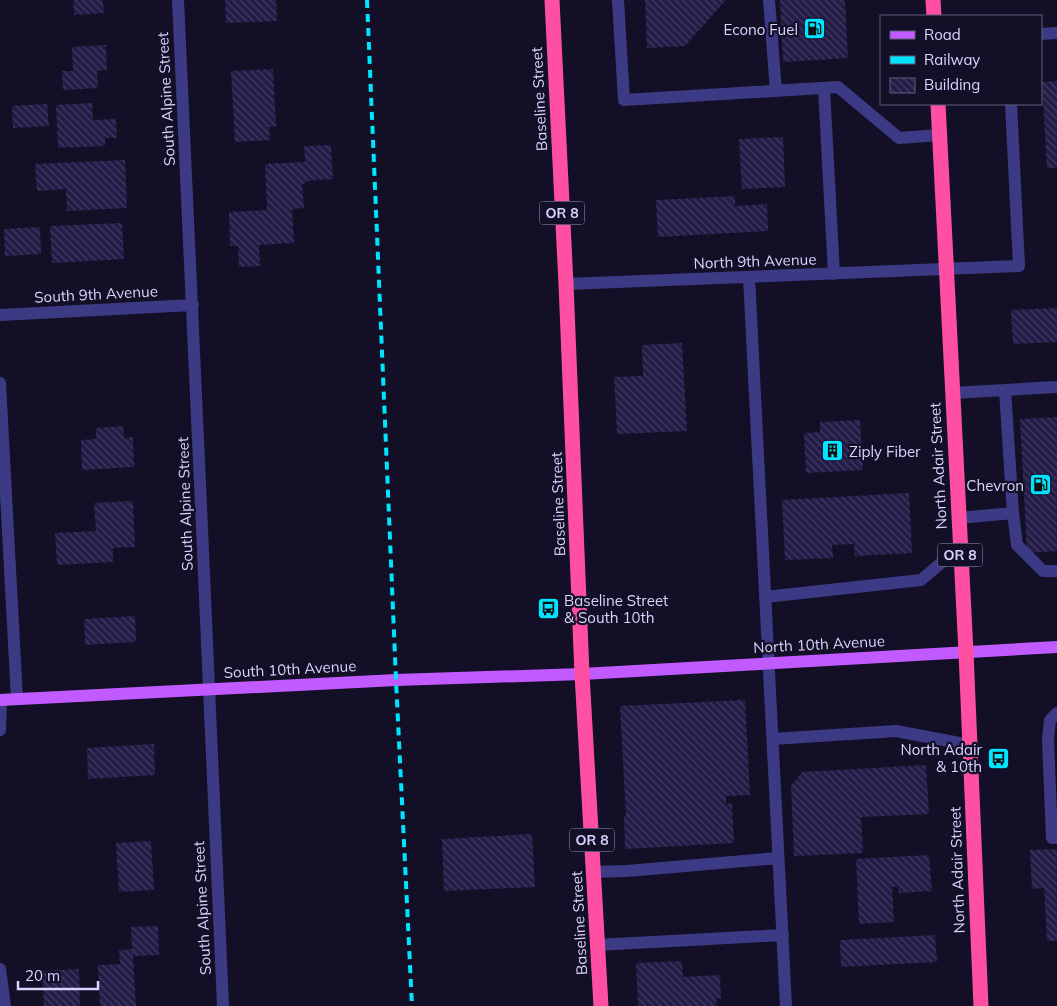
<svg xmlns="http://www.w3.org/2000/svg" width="1057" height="1006" font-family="Mulish,sans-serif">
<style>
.building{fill:url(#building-back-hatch)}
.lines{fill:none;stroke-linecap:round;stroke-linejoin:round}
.minor{stroke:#3d3a85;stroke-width:12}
.major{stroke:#c25bff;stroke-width:12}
.highway{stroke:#ff4fa3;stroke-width:15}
.rail{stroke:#00e5ff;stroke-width:4;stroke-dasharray:8 6;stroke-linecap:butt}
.labels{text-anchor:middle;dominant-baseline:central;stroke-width:4.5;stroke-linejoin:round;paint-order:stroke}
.shield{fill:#130f26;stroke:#9e99be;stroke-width:1}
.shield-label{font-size:14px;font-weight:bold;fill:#d9d4ff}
.poi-label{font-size:15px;fill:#d9d4ff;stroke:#130f26;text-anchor:end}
.street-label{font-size:15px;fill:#d9d4ff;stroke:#130f26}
</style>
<defs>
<pattern id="building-back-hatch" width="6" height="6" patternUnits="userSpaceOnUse" patternTransform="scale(1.25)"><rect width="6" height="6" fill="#241b47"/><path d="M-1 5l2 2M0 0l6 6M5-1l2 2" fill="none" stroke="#433b63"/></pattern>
</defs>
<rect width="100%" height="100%" fill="#130f26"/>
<path class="building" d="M73,0H103L104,13L74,15Z
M225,0H276L277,21L226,23Z
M645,0H726L685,46L647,48Z
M780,0H845L848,58L783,62Z
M106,45L107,70L97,71L98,88L63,90L62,71H73L72,47Z
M273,69L276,127H269L270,140L235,142L231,71Z
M1057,81V168H1047L1042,82Z
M92,103L93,120L116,119L117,138H105V146L58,148L56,105Z
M47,104L49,126L13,128L12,106Z
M783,137L785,187L742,189L739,139Z
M331,145L333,179L306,181V183L302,184L304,208L292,209L294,243L259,245L260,266L239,267L238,246H230L229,212L267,210L265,164L305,162L304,146Z
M125,160L127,208L67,211L66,189L37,191L35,164Z
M735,196V206L767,204L768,231L658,237L656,200Z
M122,223L124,259L52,263L50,226Z
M40,227L41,254L5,256L4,229Z
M1057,308V342L1013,344L1011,310Z
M682,343L687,431L617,434L614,377L643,376L642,345Z
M1057,417V551L1027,553L1020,419Z
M860,420L863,470L806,473L804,433L820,432V422Z
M123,426L124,438L133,437L134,467L82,470L81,440L96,439V428Z
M909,493L912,553L855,556L854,544L832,545L833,558L785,560L782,500Z
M133,501L135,547L113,548V562L57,565L55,533L96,531L94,503Z
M135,616L136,642L85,645L84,619Z
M745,700L750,795L726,796V804L732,803L734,843L625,849L624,816H626L620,706Z
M154,744L155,775L88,779L87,748Z
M926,765L929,814L861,817L863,853L794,856L791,786L802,772Z
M532,834L535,887L444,891L442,839Z
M151,841L154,890L119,892L116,843Z
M1057,849V941H1047L1044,888L1032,889L1030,850Z
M929,855L932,891L899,893L898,887H892L894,922L859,924L856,859Z
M158,926L159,955L133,956L136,1006H100L98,965L120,964L119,950L132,949L131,927Z
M935,935L937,962L841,967L840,940Z
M682,961L683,977L720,975L721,999H716L717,1006H638L636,963Z
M79,969L80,1006H44L42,971Z"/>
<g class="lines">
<path class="minor" d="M178,0C194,335 208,671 223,1006
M618,0L624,100L838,87L899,138L939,135
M769,0L776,91
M1041,34L1057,33
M824,88L834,274
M749,277L786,1006
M566,284L1019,266L1011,104
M0,315L193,305
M0,383L17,699
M1005,390L1013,513
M952,393L1057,387
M959,518L1013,513L1017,545L1043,571H1057
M765,597L921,580L960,547
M1057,713L1050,720L1048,740L1052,838H1057
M0,730L1,700
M773,739L896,731L970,745
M593,872L627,871L778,858
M597,945L783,935
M0,969L5,1006"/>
<path class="major" d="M0,700L396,680L582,674L1057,647"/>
<path class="highway" d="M552,0L566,284L582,674L601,1006
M933,0L934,16
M938,104L966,652L981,1006"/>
<path class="rail" d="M367,0L396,680L412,1006"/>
</g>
<defs>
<symbol id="fuel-square" viewBox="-11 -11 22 22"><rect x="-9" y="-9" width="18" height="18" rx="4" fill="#00e5ff" stroke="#130f26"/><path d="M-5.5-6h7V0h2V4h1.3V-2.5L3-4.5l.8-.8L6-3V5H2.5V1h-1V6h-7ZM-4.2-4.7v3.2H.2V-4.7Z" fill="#111"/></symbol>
<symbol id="building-square" viewBox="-11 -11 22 22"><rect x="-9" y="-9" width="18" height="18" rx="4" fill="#00e5ff" stroke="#130f26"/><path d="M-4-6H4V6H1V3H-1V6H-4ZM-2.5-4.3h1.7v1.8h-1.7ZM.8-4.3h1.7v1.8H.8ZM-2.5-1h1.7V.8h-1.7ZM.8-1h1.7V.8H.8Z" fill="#111"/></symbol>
<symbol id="bus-square" viewBox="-11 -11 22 22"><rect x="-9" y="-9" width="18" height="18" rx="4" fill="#00e5ff" stroke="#130f26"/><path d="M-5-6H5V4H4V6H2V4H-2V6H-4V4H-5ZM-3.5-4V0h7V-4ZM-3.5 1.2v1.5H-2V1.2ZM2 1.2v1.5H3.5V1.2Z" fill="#111"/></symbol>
</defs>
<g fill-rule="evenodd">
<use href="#fuel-square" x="802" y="16" width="25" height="25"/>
<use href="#building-square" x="820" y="438" width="25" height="25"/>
<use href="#fuel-square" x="1028" y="472" width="25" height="25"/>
<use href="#bus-square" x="536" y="596" width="25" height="25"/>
<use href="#bus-square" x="986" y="746" width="25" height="25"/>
</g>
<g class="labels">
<g class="shield">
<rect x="539.5" y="201.5" width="45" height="23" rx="4"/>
<rect x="937.5" y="543.5" width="45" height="23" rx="4"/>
<rect x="569.5" y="828.5" width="45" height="23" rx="4"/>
</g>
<g class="shield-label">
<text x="562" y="213">OR 8</text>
<text x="960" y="555">OR 8</text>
<text x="592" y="840">OR 8</text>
</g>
<g class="poi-label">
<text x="798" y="29">Econo Fuel</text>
<text x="849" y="451" text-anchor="start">Ziply Fiber</text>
<text x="1024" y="485">Chevron</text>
<text x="564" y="600" text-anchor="start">Baseline Street<tspan x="564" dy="17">&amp; South 10th</tspan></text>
<text x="982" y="749">North Adair<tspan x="982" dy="17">&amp; 10th</tspan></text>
</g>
<g class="street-label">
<text transform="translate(166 99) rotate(-93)">South Alpine Street</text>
<text transform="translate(539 99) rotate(-93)">Baseline Street</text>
<text transform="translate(755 261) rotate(-2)">North 9th Avenue</text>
<text transform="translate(96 294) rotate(-3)">South 9th Avenue</text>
<text transform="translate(938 466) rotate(-93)">North Adair Street</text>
<text transform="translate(185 504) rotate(-92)">South Alpine Street</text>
<text transform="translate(558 504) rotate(-92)">Baseline Street</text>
<text transform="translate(819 644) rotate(-3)">North 10th Avenue</text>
<text transform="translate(290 669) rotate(-3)">South 10th Avenue</text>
<text transform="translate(957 870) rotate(-92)">North Adair Street</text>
<text transform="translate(202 908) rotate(-93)">South Alpine Street</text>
<text transform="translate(579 923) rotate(-93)">Baseline Street</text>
</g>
</g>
<rect x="880" y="15" width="162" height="90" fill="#130f26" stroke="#625e7d"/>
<rect x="890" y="31" width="25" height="8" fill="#c25bff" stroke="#625e7d"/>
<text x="924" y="40" font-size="15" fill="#d9d4ff">Road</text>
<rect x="890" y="56" width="25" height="8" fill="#00e5ff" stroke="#625e7d"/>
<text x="924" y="65" font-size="15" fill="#d9d4ff">Railway</text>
<rect x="890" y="78" width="25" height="15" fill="url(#building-back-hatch)" stroke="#625e7d"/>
<text x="924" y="90" font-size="15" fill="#d9d4ff">Building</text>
<path d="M18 981v8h80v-8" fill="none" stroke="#d9d4ff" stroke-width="2.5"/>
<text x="25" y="981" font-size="15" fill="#d9d4ff" stroke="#130f26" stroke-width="4" paint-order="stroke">20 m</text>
</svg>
